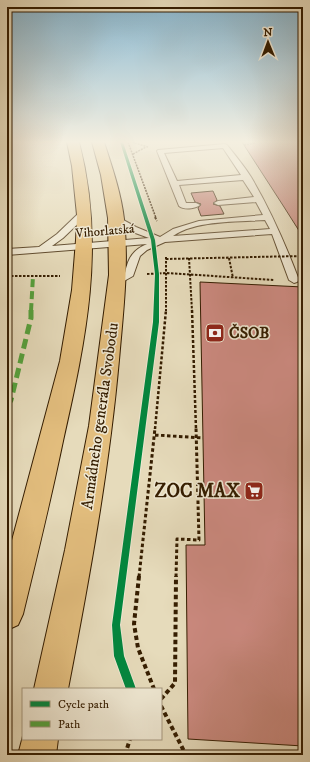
<svg xmlns="http://www.w3.org/2000/svg" width="310" height="762" font-family="'IM FELL DW Pica',serif">
<style>
.building{fill:#cb897f;stroke:#351d00}
.lines{fill:none;stroke-linecap:round;stroke-linejoin:round}
.lane-casing{stroke:#614c2f;stroke-width:2}
.primary-casing{stroke:#351d00;stroke-width:2}
.path-far4{stroke:#351d00;stroke-width:1.5;stroke-dasharray:2 1;stroke-linecap:butt}
.path-far3{stroke:#351d00;stroke-width:2;stroke-dasharray:2.5 1.5;stroke-linecap:butt}
.path-far2{stroke:#351d00;stroke-width:2.5;stroke-dasharray:3 2;stroke-linecap:butt}
.path-far1{stroke:#351d00;stroke-width:3;stroke-dasharray:3.5 2.5;stroke-linecap:butt}
.path{stroke:#351d00;stroke-width:4;stroke-dasharray:4.5 3;stroke-linecap:butt}
.lane{fill:#efe8d3;fill-rule:evenodd}
.primary{fill:#e3be7e;fill-rule:evenodd}
.path-bridge{stroke:#351d00;stroke-width:2;stroke-dasharray:2.5 1.5;stroke-linecap:butt}
.quiet-far1{stroke:#53a23c;stroke-width:4;stroke-dasharray:8 4;stroke-linecap:butt}
.quiet{stroke:#53a23c;stroke-width:5;stroke-dasharray:10 5;stroke-linecap:butt}
.cycleway-casing{stroke:#efe8d3;stroke-width:2}
.cycleway{fill:#00873e;fill-rule:evenodd}
.labels{text-anchor:middle;dominant-baseline:central;stroke-width:3;stroke-linejoin:round;paint-order:stroke}
.far-street-label{font-size:13px;fill:#351d00;stroke:#efe8d3}
.poi-label{font-size:16px;font-weight:bold;fill:#351d00;stroke:#efe8d3;text-anchor:start}
.street-label{font-size:16px;fill:#351d00;stroke:#efe8d3}
.near-poi-label{font-size:19px;font-weight:bold;fill:#351d00;stroke:#efe8d3;text-anchor:end}
</style>
<rect width="100%" height="100%" fill="#e6dbbb"/>
<filter id="stains"><feTurbulence type="fractalNoise" baseFrequency=".005" numOctaves="4"/><feColorMatrix values="0 0 0 0 .2 0 0 0 0 .09 0 0 0 0 .02 0 0 0 .5 -.17"/></filter>
<radialGradient id="worn" r=".72"><stop offset=".6" stop-color="#630" stop-opacity="0"/><stop offset="1" stop-color="#630" stop-opacity=".3"/></radialGradient>
<path class="building" d="M242,142H303V237L284,207Z
M213,191L217,200L213,204L220,206L224,214L201,216L198,208L201,204L195,202L191,193Z
M200,282L303,287V746L188,739L186,545H205Z"/>
<g class="lines">
<defs>
<path id="lane" d="M225,144L227,145C235,155 244,166 251,177C270,209 285,243 299,280L297,282L294,283L289,280L272,234L165,242L147,250L140,256L133,276L117,285L112,282L125,273C128,258 133,250 147,244L7,255V249L39,247L57,234L81,211H84L88,213L87,215L63,238L52,246L149,238L130,231L113,220L112,218L113,216H116L136,227L160,237L173,229L199,221L263,215L256,202L218,205L214,203L218,201L254,197L243,180L179,185L186,203H196L200,205C195,209 184,210 179,206L157,151L158,150ZM223,148L241,175L177,181L164,153ZM265,220L270,229L173,236C196,220 238,222 265,220Z"/>
<path id="primary" d="M67,142H79C106,246 86,339 63,441C51,499 37,556 23,614L18,625L7,630V559L60,361L72,290L76,240L77,215L72,166Z
M92,142H104C112,167 121,193 124,219C129,266 123,313 119,360C109,471 89,580 68,689H34L65,550L89,426L109,275L108,218L101,175Z
M23,736V739H58L56,755H18Z"/>
</defs>
<use href="#lane" class="lane-casing"/>
<use href="#primary" class="primary-casing"/>
<path class="path-far4" d="M128,142L156,218
M132,142L148,147
M244,145L256,143
M133,154L146,147
M299,159L303,163"/>
<path class="path-far3" d="M155,217L157,221
M166,257V311
M189,258L192,311
M229,258L233,278
M166,259L254,257
M147,274L167,273L274,280
M7,276H60"/>
<path class="path-far2" d="M192,310L196,429
M155,429L166,310"/>
<path class="path-far1" d="M155,435L203,438
M139,577L155,428
M176,577L177,539L199,540L196,428"/>
<path class="path" d="M139,576L134,624L138,648L154,689
M161,699L175,683L176,576
M161,706L186,755
M125,755L130,739"/>
<use href="#lane" class="lane"/>
<use href="#primary" class="primary"/>
<path class="path-bridge" d="M254,257L303,256"/>
<path class="quiet-far1" d="M31,311L33,276"/>
<path class="quiet" d="M7,406L11,400L31,318V310"/>
<defs>
<path id="cycleway" d="M120,142H123L155,240L159,274V322L120,625L124,656L136,689H126L114,656L112,625L153,322L155,274L151,240Z"/>
</defs>
<use href="#cycleway" class="cycleway-casing"/>
<use href="#cycleway" class="cycleway"/>
</g>
<linearGradient id="sky" x2="0" y2="1"><stop stop-color="#87b7d1"/><stop offset="0.57" stop-color="#f4efe0"/><stop offset="1" stop-color="#f4efe0" stop-opacity="0"/></linearGradient>
<rect width="310" height="249" fill="url(#sky)"/>
<defs>
<symbol id="bank-square" viewBox="-11 -11 22 22"><rect x="-9" y="-9" width="18" height="18" rx="4" fill="#8f2418" stroke="#efe8d3"/><path d="M-6-4H6V4H-6ZM0-2.3a2.3 2.3 0 1 0 0 4.6a2.3 2.3 0 1 0 0-4.6Z" fill="#fff"/></symbol>
<symbol id="supermarket-square" viewBox="-11 -11 22 22"><rect x="-9" y="-9" width="18" height="18" rx="4" fill="#8f2418" stroke="#efe8d3"/><path d="M-6-5.5h2.5l.6 2H6L4.5 2H-2.5L-4.4-4H-6ZM-1.5 3.2a1.3 1.3 0 1 0 .1 0ZM3 3.2a1.3 1.3 0 1 0 .1 0Z" fill="#fff"/></symbol>
</defs>
<g fill-rule="evenodd">
<use href="#bank-square" x="204" y="322" width="22" height="22"/>
<use href="#supermarket-square" x="243" y="480" width="22" height="22"/>
</g>
<g class="labels">
<g class="far-street-label">
<text transform="translate(105 231) rotate(-5)">Vihorlatská</text>
</g>
<g class="poi-label">
<text x="229" y="333">ČSOB</text>
</g>
<g class="street-label">
<text transform="translate(100 416) rotate(-82)">Armádneho generála Svobodu</text>
</g>
<g class="near-poi-label">
<text x="240" y="491">ZOC MAX</text>
</g>
</g>
<rect width="310" height="762" fill="none" stroke="#e6dbbb" stroke-width="24"/>
<rect x="8" y="8" width="294" height="746" fill="none" stroke="#351d00" stroke-width="2"/>
<rect x="12" y="12" width="286" height="738" fill="none" stroke="#351d00"/>
<rect x="22" y="688" width="140" height="52" fill="#efe8d3" stroke="#a5977f"/>
<rect x="30" y="701" width="20" height="6" fill="#00873e" stroke="#a5977f"/>
<text x="58" y="708" font-size="12" fill="#351d00">Cycle path</text>
<rect x="30" y="721" width="20" height="6" fill="#53a23c" stroke="#a5977f"/>
<text x="58" y="728" font-size="12" fill="#351d00">Path</text>
<g transform="translate(268 42) rotate(359)" stroke="#efe8d3" stroke-width="3" paint-order="stroke">
<path d="M0-3L7 15L0 10L-7 15Z" fill="#351d00"/>
<text y="-6" font-size="11" font-weight="bold" text-anchor="middle" fill="#351d00">N</text>
</g>
<rect width="100%" height="100%" filter="url(#stains)"/>
<rect width="100%" height="100%" fill="url(#worn)"/>
</svg>
